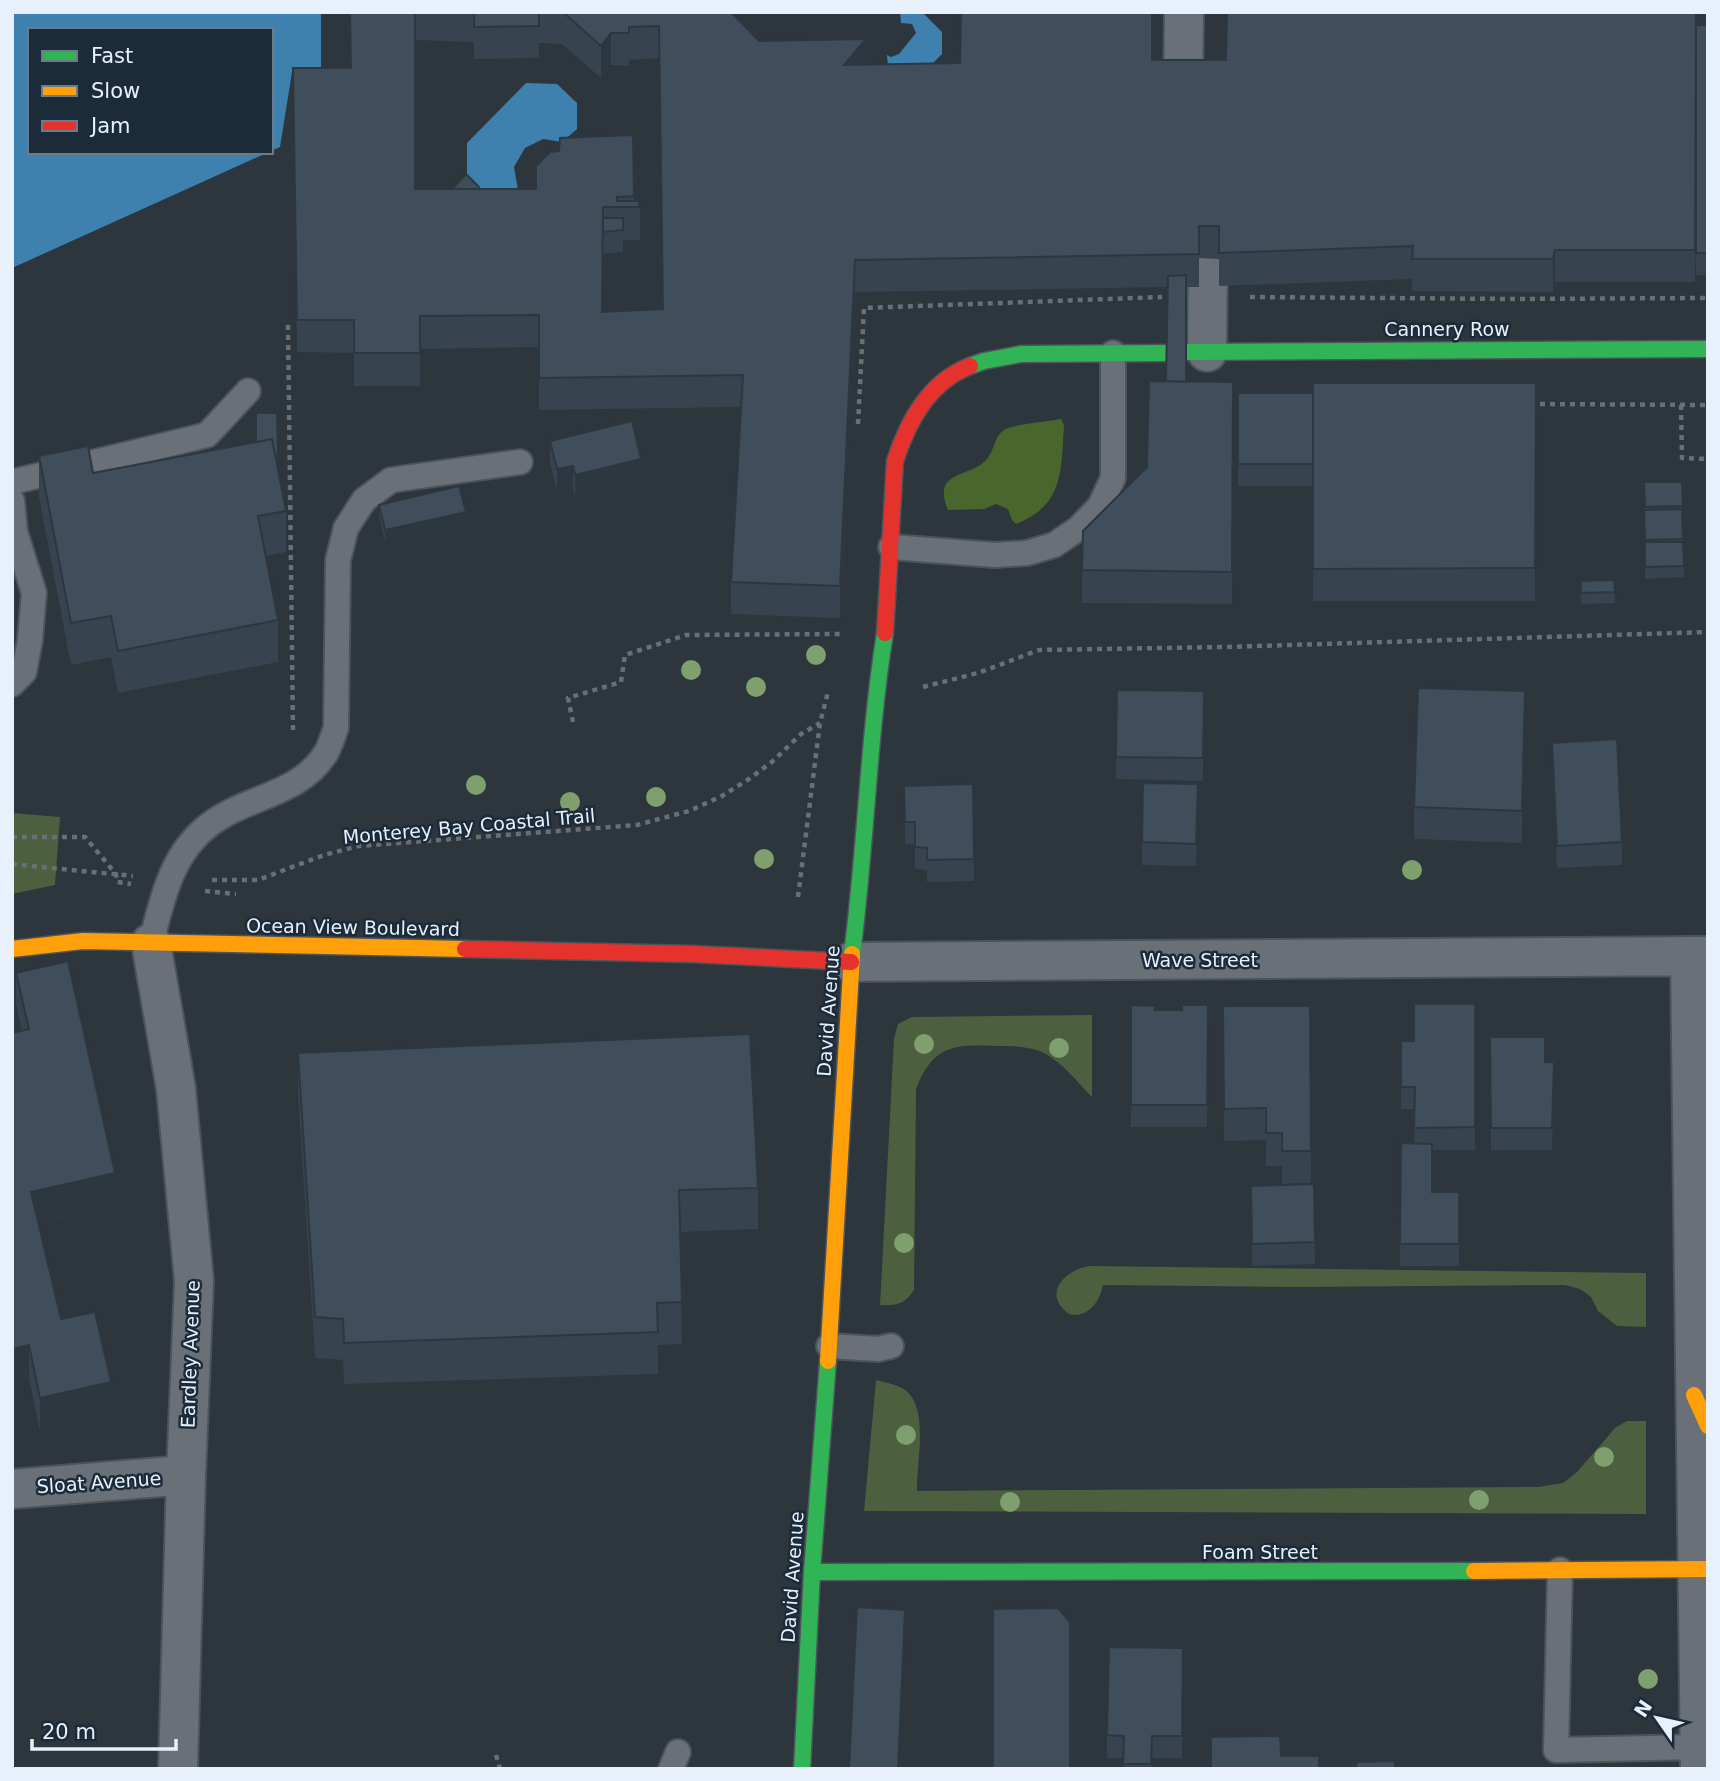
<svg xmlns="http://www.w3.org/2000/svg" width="1720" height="1781" font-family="'DejaVu Sans',sans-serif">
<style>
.green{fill:#4c5f3f}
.forest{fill:#49672d}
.water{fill:#3e81af}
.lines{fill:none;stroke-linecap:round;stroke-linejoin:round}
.lane-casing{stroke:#4d535b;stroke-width:28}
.street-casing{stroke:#4d535b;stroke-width:42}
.fast-casing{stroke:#4d535b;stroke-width:19}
.slow-casing{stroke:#4d535b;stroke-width:19}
.jam-casing{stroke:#4d535b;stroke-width:19}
.path{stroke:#686f75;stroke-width:4.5;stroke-dasharray:5 5;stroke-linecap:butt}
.lane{stroke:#697077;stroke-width:24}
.street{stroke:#697077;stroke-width:38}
.fast{stroke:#30b455;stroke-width:16}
.slow{stroke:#ff9f0a;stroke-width:16}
.jam{stroke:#e5322d;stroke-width:16}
.tree{fill:#809f6e}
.wall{fill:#37434e;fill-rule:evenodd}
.shaded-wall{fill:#2d3740}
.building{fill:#404e5b;stroke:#2d3740;stroke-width:2}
.labels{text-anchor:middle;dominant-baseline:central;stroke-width:5;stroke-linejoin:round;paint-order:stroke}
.street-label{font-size:19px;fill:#e7f0fb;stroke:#1c2b3a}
</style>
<rect width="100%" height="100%" fill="#2d353d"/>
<path class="green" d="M12,813L60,817L55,885L12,894Z
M1092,1015V1097C1077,1082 1063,1063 1044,1053C1029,1046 1013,1046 997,1046C954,1044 933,1045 916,1089L914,1290C905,1304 896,1306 880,1305L894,1039L898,1024L912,1017Z
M1089,1266L1646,1273V1327L1617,1326L1598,1311L1591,1297L1580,1289L1565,1285L1295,1287L1103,1285C1100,1301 1088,1319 1069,1314C1041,1294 1065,1270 1089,1266Z
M876,1380C884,1382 894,1384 902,1388C931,1404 916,1463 917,1491L1538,1487L1563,1483L1577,1472L1616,1427L1627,1421H1646V1514L864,1511Z"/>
<path class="forest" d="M1061,419L1064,425C1061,471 1064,505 1016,524L1012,520L1008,509L996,504L984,509L948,510C931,469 970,479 987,459C995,450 994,433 1008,428C1024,423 1044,422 1061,419Z"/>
<path class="water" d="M12,12H321V71L292,72L280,147L271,151V30H30V152H269L12,268Z
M900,12H922L942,32V54L919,77L888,66L887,55L891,57L899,54L916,33L912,24L901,23Z
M526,83L557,84L577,103V129L562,142L543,139L525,148L514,167L518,190L500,209L467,186V143Z"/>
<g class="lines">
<defs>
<path id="lane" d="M12,482L207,435L248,391
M12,501L15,532L34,593L30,640L24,672L12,684
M891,547L995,555L1027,553L1054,545L1079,528L1100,506L1113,478V353
M151,943C162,900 171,854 209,825C246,796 299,796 326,753C330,746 333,736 336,728L338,560L346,528L364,500L391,480L520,462
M829,1346L878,1349L891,1346
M1560,1570L1556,1750L1699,1747
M671,1769L678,1752"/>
<path id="street" d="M1183,92L1184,12
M1207,352L1208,259
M151,943L176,1089L194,1281L186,1475L178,1769
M1690,956L1700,1769
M851,962L1708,956
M12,1489L186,1475"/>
<path id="fast" d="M1186,352L1708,349
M970,366L984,361L1021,354L1167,353
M852,954C866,847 868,739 885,633
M812,1572L1474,1571
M802,1769L812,1572L828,1361"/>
<path id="slow" d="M12,949L83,941L465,949
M828,1361L852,954
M1694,1395L1708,1426
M1474,1571L1708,1569"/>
<path id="jam" d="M885,633L895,461C908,421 929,382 970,366
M465,949L693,954L851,962"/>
</defs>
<use href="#lane" class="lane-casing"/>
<use href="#street" class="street-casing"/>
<use href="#fast" class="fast-casing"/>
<use href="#slow" class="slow-casing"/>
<use href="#jam" class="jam-casing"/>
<path class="path" d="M1250,297L1513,299L1708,298
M288,325L293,730
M1530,404L1708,405
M1681,405L1682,458L1708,459
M858,424L864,308L1162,297
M923,687L978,673L1039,650L1225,647L1708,632
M573,722L568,698L621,682L625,655L686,635L840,634
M12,837H85L116,874L117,882L131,884
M12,864L133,876
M212,880H258L324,855L359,846L637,825L689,811L722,796L749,779L773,761L801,734L820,723
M205,891L236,894
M798,897L820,723L828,692
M496,1755L500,1769"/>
<use href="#lane" class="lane"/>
<use href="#street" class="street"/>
<use href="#fast" class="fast"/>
<use href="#slow" class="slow"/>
<use href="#jam" class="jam"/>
</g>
<g class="tree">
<circle cx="816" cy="655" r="10"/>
<circle cx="691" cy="670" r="10"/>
<circle cx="756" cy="687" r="10"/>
<circle cx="476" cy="785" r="10"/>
<circle cx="656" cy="797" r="10"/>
<circle cx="570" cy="802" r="10"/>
<circle cx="764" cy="859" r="10"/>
<circle cx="1412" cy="870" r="10"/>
<circle cx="924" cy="1044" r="10"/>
<circle cx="1059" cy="1048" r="10"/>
<circle cx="904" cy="1243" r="10"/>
<circle cx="906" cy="1435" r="10"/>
<circle cx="1604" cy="1457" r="10"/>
<circle cx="1479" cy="1500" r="10"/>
<circle cx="1010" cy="1502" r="10"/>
<circle cx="1648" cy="1679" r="10"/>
</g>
<path class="wall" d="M350,12H731L759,41L866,65L1226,60L1708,25V275H1696L1695,236V282H1555L1553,292L1412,291V279L1219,286V259L1199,258V287H1186V382H1233L1232,604L1082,603V570L1147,467L1166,381L1167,287L855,292L840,618L731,614V582L741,407L539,410V347L420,349V386H354V353L297,352L293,68H351ZM415,40L474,42V59L539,58V43L562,44L601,78L611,65L629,66V60L659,58L663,309L602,312L603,240V254L623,252V240H640V207L634,201L633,135L559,151L534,189H415Z
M1536,383L1535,601H1313V486H1238V393H1313Z
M277,413V465L286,511V552L266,556L278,620V662L118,693L111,657L71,665L39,497V456L93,473L256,442Z
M550,441L641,481L575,497L573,488L557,492L550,463Z
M1644,482L1683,506L1684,577L1645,579Z
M379,505L466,523L385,541L379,516Z
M1614,580L1615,603L1581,604V581Z
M1117,690L1204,691L1203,781L1116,779Z
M1525,724L1522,843L1414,839V807Z
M1552,743L1622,842V865L1557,868L1552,765Z
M973,784L974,881L927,882V870L915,869V844H905L904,786Z
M1198,807L1196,866L1142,865V842Z
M16,973L115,1206L38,1223L61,1319L111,1414L40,1431L29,1378L12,1381V1033L22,1031L16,1005Z
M1475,1004V1150H1432V1192H1459V1266H1400L1401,1143H1414L1415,1109H1401V1041H1414Z
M1131,1005L1155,1010H1182L1208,1005L1207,1127H1131Z
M1223,1006H1310L1311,1183L1282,1184V1166H1266V1140L1224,1141Z
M1490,1037L1545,1062L1554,1084L1552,1150H1491Z
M298,1053L758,1188V1229L680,1232L682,1344L658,1345V1374L344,1384L343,1360L315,1358L298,1094Z
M1314,1184L1315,1264L1252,1266L1251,1186Z
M1183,1648L1182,1758H1152V1769H1123L1124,1758H1107V1735Z"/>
<path class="shaded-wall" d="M611,33V65L601,78V46Z
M866,39V71L844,65Z
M1555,250V282L1553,292V259Z
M855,260V292L840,618V586Z
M641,459V481L575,497V475Z
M573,466V488L557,492V469Z
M466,512V523L385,541V530Z
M1525,691V724L1522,843V811Z
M115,1173V1206L31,1224V1192Z
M29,1345V1378L12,1381V1349Z
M111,1382V1414L40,1431V1398Z
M905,1610V1642L899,1769H898Z"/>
<path class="building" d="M350,12H415V189H536V166L550,152L559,151L560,138L633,135L634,196L617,197V201H639L640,207H603L602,312L663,309L659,26L629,27V33H611L601,46L563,12H731L759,41L866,39L844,65L960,63L961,12H1152V60H1226L1227,12H1696L1695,250H1555L1553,259H1412L1413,246L1219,253V226H1199V254L855,260L840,586L731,582L743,375L539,378V315L420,316V353H354V320H297L293,68H351Z
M474,12H539V26L474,27Z
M1696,25H1708V253H1696Z
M466,174L479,187L478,189H452Z
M603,218H623V230L603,232Z
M1186,275V382L1166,381L1168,276Z
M1149,381L1233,382L1232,572L1082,570L1083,531L1147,467Z
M1313,383H1536L1535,568L1313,569Z
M1238,393H1313V464H1238Z
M256,413H277L278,454H275L272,439L256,442Z
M632,421L641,459L575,475L573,466L557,469L550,441Z
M272,439L286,511L258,516L278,620L118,651L111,616L71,623L39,456L88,446L93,473Z
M1644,482H1682L1683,506L1645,507Z
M459,486L466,512L385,530L379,505Z
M1682,509L1683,539L1645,540L1644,510Z
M1645,542H1683L1684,566L1645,567Z
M1614,580L1615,592L1581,593V581Z
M1418,688L1525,691L1522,811L1414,807Z
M1117,690L1204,691L1203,758L1116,757Z
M1617,739L1622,842L1557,846L1552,743Z
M1143,783L1198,784L1196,844L1142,842Z
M973,784L974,859L927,860V848L915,847V822H905L904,786Z
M68,961L115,1173L31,1192L61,1319L95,1312L111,1382L40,1398L29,1345L12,1349V1033L29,1029L16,973Z
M1414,1004H1475V1127L1414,1128L1415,1087H1401V1041H1414Z
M1131,1005L1155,1006V1010H1182V1005H1208L1207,1105H1131Z
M1223,1006H1310L1311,1151H1282V1133H1266V1108L1224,1109Z
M750,1034L758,1188L679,1190L682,1302L657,1303L658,1332L344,1343L343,1319L315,1317L298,1053Z
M1490,1037H1545V1062H1554L1552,1128H1491Z
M1401,1143L1432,1144V1192H1459V1244H1400Z
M1314,1184L1315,1242L1252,1244L1251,1186Z
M857,1607L905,1610L898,1769H849Z
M1058,1608L1070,1622V1769H993V1609Z
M1109,1647L1183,1648L1182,1736H1152L1151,1764H1123L1124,1736L1107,1735Z
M1280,1736L1281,1756H1319V1769H1211V1737Z
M1395,1761V1767L1430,1766V1769H1326V1767H1356V1762Z"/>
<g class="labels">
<g class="street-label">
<text x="1447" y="329">Cannery Row</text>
<text transform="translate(469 826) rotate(-5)">Monterey Bay Coastal Trail</text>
<text transform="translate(353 927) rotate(1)">Ocean View Boulevard</text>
<text x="1200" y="960">Wave Street</text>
<text transform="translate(828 1011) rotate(-86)">David Avenue</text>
<text transform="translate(190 1354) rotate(-88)">Eardley Avenue</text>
<text transform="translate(99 1482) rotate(-4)">Sloat Avenue</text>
<text x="1260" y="1552">Foam Street</text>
<text transform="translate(792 1577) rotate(-86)">David Avenue</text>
</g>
</g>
<rect width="1720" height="1781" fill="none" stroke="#e7f0fb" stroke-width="28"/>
<rect x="28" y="28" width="245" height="126" fill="#1c2b3a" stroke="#6d7a87" stroke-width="2"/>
<rect x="42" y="51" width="35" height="10" fill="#30b455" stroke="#6d7a87" stroke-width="2"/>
<text x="91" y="63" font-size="21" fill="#e7f0fb">Fast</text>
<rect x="42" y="86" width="35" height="10" fill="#ff9f0a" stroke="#6d7a87" stroke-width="2"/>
<text x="91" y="98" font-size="21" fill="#e7f0fb">Slow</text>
<rect x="42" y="121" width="35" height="10" fill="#e5322d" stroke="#6d7a87" stroke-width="2"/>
<text x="91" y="133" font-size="21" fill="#e7f0fb">Jam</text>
<g transform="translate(1657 1718) rotate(304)" stroke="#1c2b3a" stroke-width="5" paint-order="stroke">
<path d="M0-5L12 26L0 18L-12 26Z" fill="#e7f0fb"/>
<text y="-10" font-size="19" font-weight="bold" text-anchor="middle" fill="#e7f0fb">N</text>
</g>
<path d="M32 1739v10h144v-10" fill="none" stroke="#e7f0fb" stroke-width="3.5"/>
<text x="42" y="1739" font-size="21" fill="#e7f0fb" stroke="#1c2b3a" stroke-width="5" paint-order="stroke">20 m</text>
</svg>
